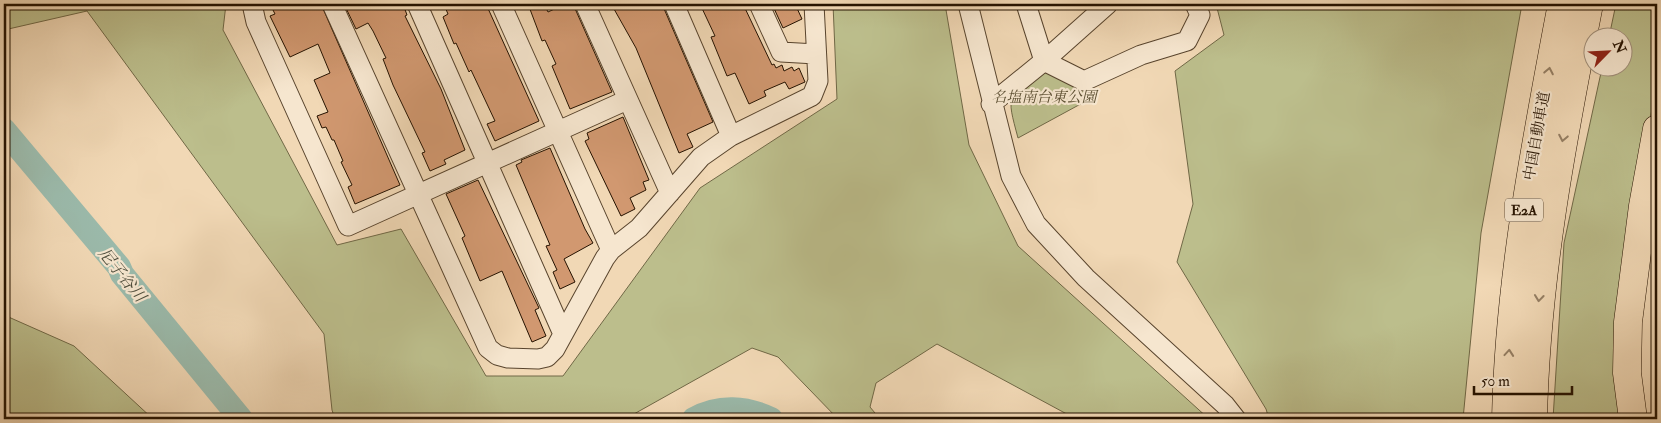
<svg xmlns="http://www.w3.org/2000/svg" width="1661" height="423" font-family="'IM FELL Double Pica','Noto Serif JP',serif">
<style>
.green{fill:#bcbe8c;stroke:#706846}
.lines{fill:none;stroke-linecap:round;stroke-linejoin:round}
.river{stroke:#9bbaab;stroke-width:24}
.building{fill:#d19870;stroke:#251200}
.minor-casing{stroke:#58442d;stroke-width:21}
.highway-casing{stroke:#251200;stroke-width:29}
.minor{stroke:#f6e6cf;stroke-width:19}
.highway{stroke:#f1d8b5;stroke-width:28}
.oneway{stroke:#957f64}
.labels{text-anchor:middle;dominant-baseline:central;stroke-width:4.5;stroke-linejoin:round;paint-order:stroke}
.shield{fill:#f6e6cf;stroke:#64523e;stroke-width:1}
.shield-label{font-size:14px;font-weight:bold;fill:#251200}
.park-label{font-size:15px;font-style:italic;fill:#5a4e31;stroke:#f6e6cf}
.street-label{font-size:15px;fill:#251200;stroke:#f6e6cf}
.water-label{font-size:16px;font-style:italic;fill:#4e4d3c;stroke:#f6e6cf}
</style>
<rect width="100%" height="100%" fill="#f1d8b5"/>
<filter id="stains"><feTurbulence type="fractalNoise" baseFrequency=".004" numOctaves="4"/><feColorMatrix values="0 0 0 0 .2 0 0 0 0 .09 0 0 0 0 .02 0 0 0 .5 -.17"/></filter>
<radialGradient id="worn" r=".72"><stop offset=".6" stop-color="#630" stop-opacity="0"/><stop offset="1" stop-color="#630" stop-opacity=".3"/></radialGradient>
<path class="green" d="M4,4H226L223,30L337,245L401,229L486,376H563L700,188L837,99L833,4H945L969,145L1018,246L1209,419H1076L937,344L876,383L870,407L880,419H838L778,357L752,348L625,419H335L332,410L324,334L87,11L4,30Z
M1216,4H1522L1481,233L1463,419H1269L1266,409L1177,262L1193,204L1175,71L1224,35Z
M1616,4H1657V83L1624,256L1622,419H1553L1564,243L1602,68H1624V38L1609,37Z
M1045,72L1081,83L1088,100L1018,138C1006,93 1006,97 1045,72Z
M4,315L74,346L153,419H4Z"/>
<g class="lines">
<path class="river" d="M4,130L119,267L122,274L241,419
M694,419C719,405 746,407 771,419"/>
</g>
<path class="building" d="M270,4H321L400,185L355,204L348,187L352,185L341,162L343,161L334,140H332L326,127L322,128L317,116L328,112L314,80L330,73L318,44L290,57L270,16L275,14Z
M344,4H403L407,15L405,16L441,89L465,150L444,160L446,164L430,171L422,153L425,152L393,85L383,59L386,58L373,31L368,23L356,29Z
M452,4H486L539,121L495,141L487,124L495,121L471,70L469,72L456,43L454,44L443,17L448,14L445,7Z
M528,4H544L548,12L565,4H573L612,92L570,109L552,66L556,64L545,40L542,41Z
M625,4H662L713,122L687,134L693,147L679,153L636,48L614,9Z
M700,4H743L772,65L774,64L776,68L782,65L784,71L792,67L794,71L799,68L805,82L789,89L785,82L764,91L766,96L749,104L735,73L727,76L711,37L715,36Z
M772,4H795L802,19L783,28Z
M623,117L649,180L643,182L646,190L630,198L635,209L621,216L585,141L589,139L587,133Z
M550,148L585,229L593,243L564,259L575,282L560,289L553,272L557,270L546,246L550,245L516,165L522,162L521,160Z
M478,180L539,308L535,310L546,336L532,342L502,271L480,281L462,238L465,236L446,194Z"/>
<g class="lines">
<defs>
<path id="minor" d="M252,4L256,22L348,226L627,100
M332,4L488,348L497,355L508,358L538,359L547,357L555,349L605,258L611,250L639,228L701,157L731,136L812,96L818,81L814,4
M417,4L563,334
M501,4L611,250
M585,4L670,193
M674,4L731,136
M759,4L781,52L816,54
M968,4L1011,176L1036,224L1086,278L1225,405L1236,419
M1026,4L1044,61L1108,4
M991,104L1044,61L1084,81L1141,55L1187,41L1200,15L1195,4"/>
<path id="highway" d="M1506,419C1509,279 1536,141 1562,4
M1533,419C1536,278 1562,142 1589,4
M1633,419L1627,373L1628,322L1643,206L1657,129"/>
</defs>
<use href="#minor" class="minor-casing"/>
<use href="#highway" class="highway-casing"/>
<use href="#minor" class="minor"/>
<use href="#highway" class="highway"/>
</g>
<defs><path id="oneway-chevron" d="M-2-3.5L2.5 0L-2 3.5" fill="none" stroke-width="1.6" stroke-linecap="round" stroke-linejoin="round" transform="scale(1.25)"/></defs>
<g class="oneway">
<use href="#oneway-chevron" transform="translate(1549 71) rotate(-79)"/>
<use href="#oneway-chevron" transform="translate(1563 138) rotate(101)"/>
<use href="#oneway-chevron" transform="translate(1539 298) rotate(96)"/>
<use href="#oneway-chevron" transform="translate(1509 353) rotate(-85)"/>
</g>
<g class="labels">
<rect class="shield" x="1505" y="198.5" width="38" height="23" rx="4"/>
<g class="shield-label">
<text x="1524" y="210">E2A</text>
</g>
<g class="park-label">
<text x="1044" y="97">名塩南台東公園</text>
</g>
<g class="street-label">
<text transform="translate(1537 136) rotate(-80)">中国自動車道</text>
</g>
<g class="water-label">
<text transform="translate(122 275) rotate(51)">尼子谷川</text>
</g>
</g>
<rect width="1661" height="423" fill="none" stroke="#f1d8b5" stroke-width="20"/>
<rect x="5" y="5" width="1651" height="413" fill="none" stroke="#251200" stroke-width="2.5"/>
<rect x="10" y="10" width="1641" height="403" fill="none" stroke="#251200"/>
<g transform="translate(1608 52) rotate(66)"><circle r="24" fill="#f6e6cf" stroke="#a2917c"/>
<path d="M0-4L9 19L0 12L-9 19Z" fill="#8f2418"/>
<text y="-8" font-size="14" font-weight="bold" text-anchor="middle" fill="#251200">N</text>
</g>
<path d="M1474 386v8h98v-8" fill="none" stroke="#251200" stroke-width="2.5"/>
<text x="1481" y="386" font-size="15" fill="#251200" stroke="#f6e6cf" stroke-width="4" paint-order="stroke">50 m</text>
<rect width="100%" height="100%" filter="url(#stains)"/>
<rect width="100%" height="100%" fill="url(#worn)"/>
</svg>
